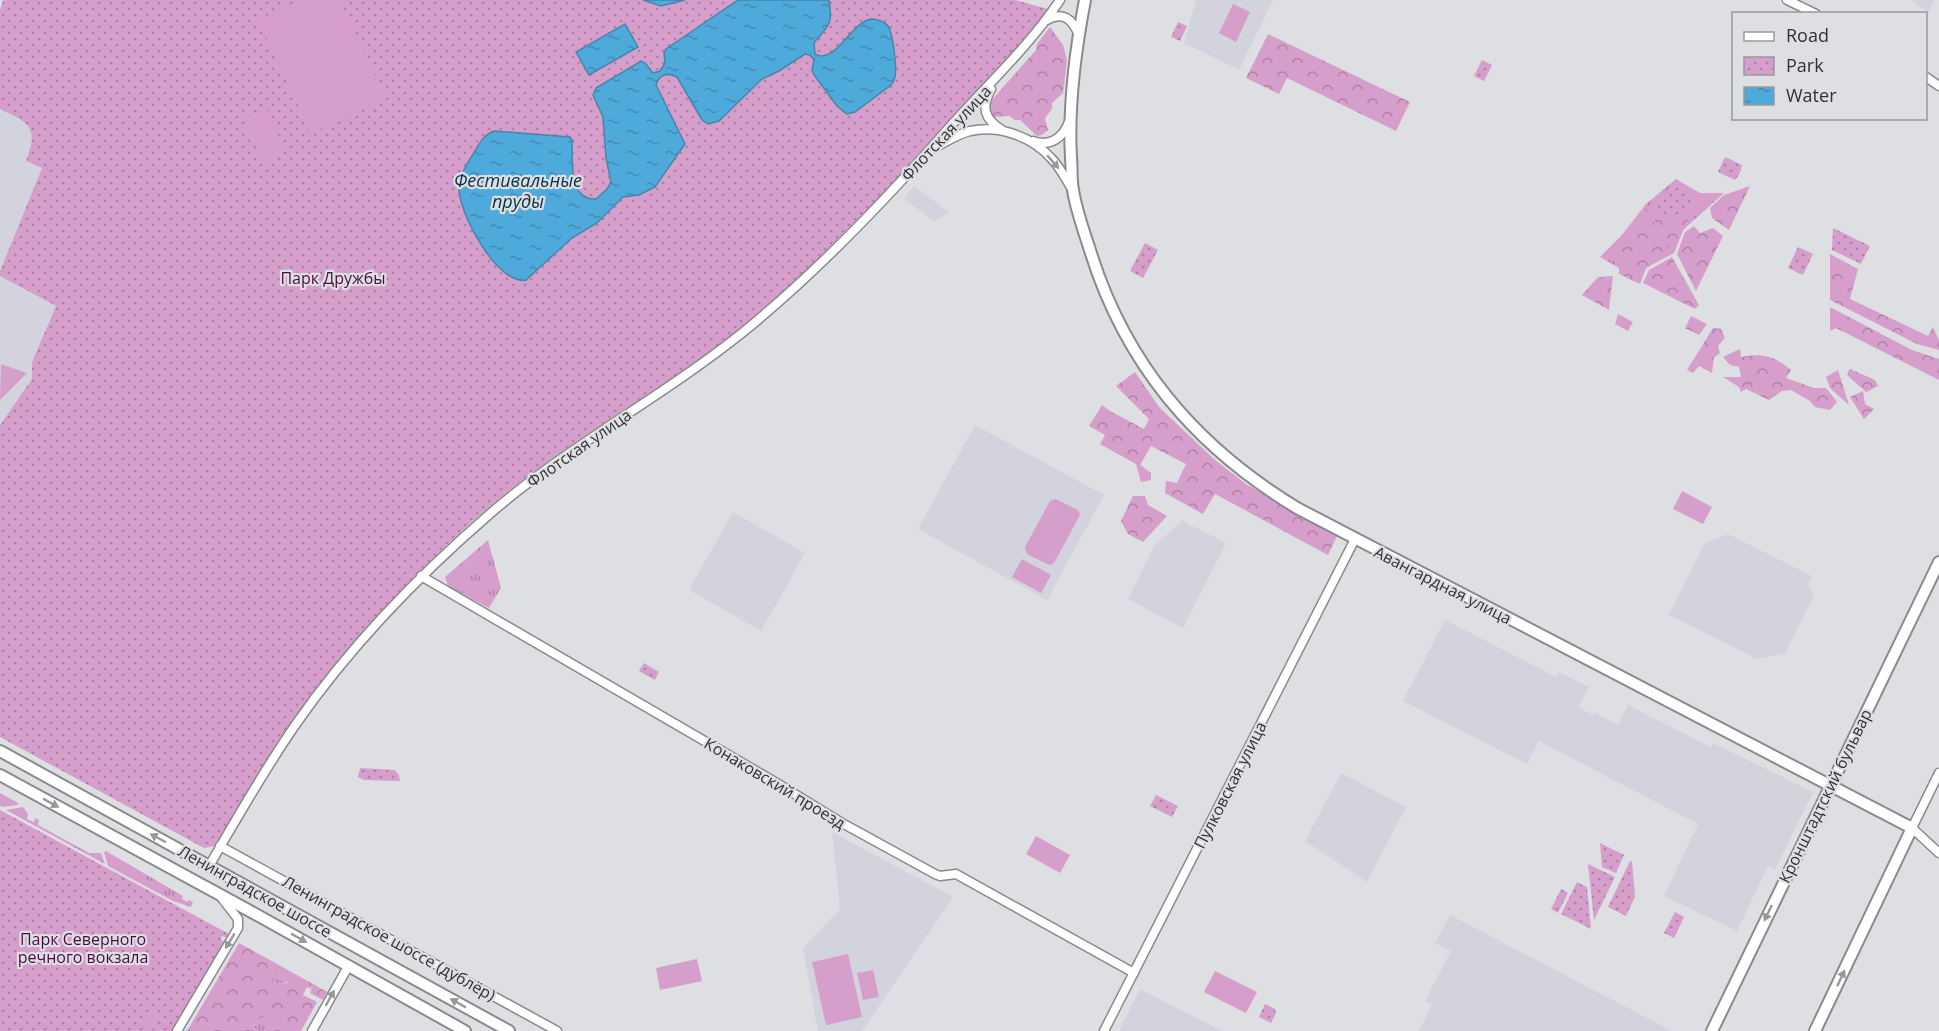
<svg xmlns="http://www.w3.org/2000/svg" width="1939" height="1031" font-family="'Open Sans',sans-serif">
<style>
.built{fill:#d3d3de}
.grass{fill:url(#grass-tufts)}
.forest{fill:url(#forest-crowns)}
.park{fill:url(#park-dots)}
.garden{fill:#d69eca}
.water{fill:url(#water-ripples);stroke:#4686a9;stroke-width:1.5}
.lines{fill:none;stroke-linecap:round;stroke-linejoin:round}
.minor-casing{stroke:#8a8a8d;stroke-width:11}
.major-casing{stroke:#8a8a8d;stroke-width:14}
.minor{stroke:#fff;stroke-width:8}
.major{stroke:#fff;stroke-width:10}
.oneway{fill:#989899}
.labels{text-anchor:middle;dominant-baseline:central;stroke-width:4.5;stroke-linejoin:round;paint-order:stroke}
.street-label{font-size:16px;fill:#313133;stroke:#dedfe2}
.park-label{font-size:16px;fill:#4b0c43;stroke:#dedfe2}
.water-label{font-size:18px;font-style:italic;fill:#073145;stroke:#dedfe2}
</style>
<defs>
<pattern id="grass-tufts" width="24" height="20" patternUnits="userSpaceOnUse" patternTransform="scale(1.5)"><rect width="24" height="20" fill="#d69eca"/><path d="M3 7l-1-3M5 7V3M7 7l1-3M15 17l-1-3M17 17v-4M19 17l1-3" fill="none" stroke="#ae81a5"/></pattern>
<pattern id="forest-crowns" width="20" height="18" patternUnits="userSpaceOnUse" patternTransform="scale(1.5)"><rect width="20" height="18" fill="#d69eca"/><path d="M2 6a3 3 0 1 1 6 0M12 15a3 3 0 1 1 6 0" fill="none" stroke="#ae81a5"/></pattern>
<pattern id="park-dots" width="8" height="8" patternUnits="userSpaceOnUse" patternTransform="scale(1.5)"><rect width="8" height="8" fill="#d69eca"/><path d="M2 2h.1M6 6h.1" fill="none" stroke="#ae81a5" stroke-width="1.8" stroke-linecap="round"/></pattern>
<pattern id="water-ripples" width="26" height="14" patternUnits="userSpaceOnUse" patternTransform="scale(1.5)"><rect width="26" height="14" fill="#4faadc"/><path d="M2 4q2-2 4 0t4 0M15 11q2-2 4 0t4 0" fill="none" stroke="#428bb3"/></pattern>
</defs>
<rect width="100%" height="100%" fill="#dedfe2"/>
<path class="built" d="M1196,0H1273L1239,70L1184,43Z
M1911,0H1935L1928,12Z
M0,109L25,121L29,126L33,134L32,145L26,161L42,167L0,271Z
M914,186L950,213L934,221L904,199Z
M0,276L56,306L32,362V379L0,425Z
M975,425L1104,495L1047,600L918,529Z
M733,512L805,553L761,631L689,590Z
M1183,520L1192,527L1193,526L1226,543L1183,628L1128,599L1154,546Z
M1728,534L1812,576L1808,586L1814,595L1785,653L1757,659L1669,615L1705,543Z
M1445,620L1556,677L1559,672L1589,687L1579,707L1592,715L1594,712L1618,725L1628,705L1711,747L1713,743L1813,792L1775,869L1768,866L1737,931L1664,896L1698,824L1539,741L1527,764L1403,701Z
M1341,773L1406,807L1367,882L1305,841Z
M832,832L953,897L862,1031H818L803,948L840,909Z
M1450,915L1454,917L1672,1031H1419L1432,1005L1425,1001L1451,951L1435,943Z
M1140,989L1165,1002L1223,1031H1119Z"/>
<path class="grass" d="M1676,179L1700,193H1724L1683,230L1674,253L1646,268L1640,284L1621,275L1619,273V268L1600,257L1621,236L1646,204Z
M1618,314L1633,322L1628,331L1615,324Z
M488,540L501,588L489,608L448,586L445,577Z
M0,793L18,803V805L3,807L0,806Z
M23,807L28,814L27,819L34,822L35,818L39,820L38,825L89,853H101L105,864L6,810Z
M106,851L183,896L182,899L187,902L189,900L193,902L191,907L173,901L108,866L104,852Z
M270,960L313,984L311,989L307,987L304,993L286,982L277,984L274,982Z
M263,1017L267,1018L270,1022L265,1031H258L252,1025L254,1021Z"/>
<path class="forest" d="M1050,27L1063,45L1067,60L1063,93L1052,103V109L1045,118L1048,130L1042,135L1037,136L1020,120H1014L1010,116L993,117L989,107L990,102L1036,50L1037,44Z
M1268,34L1410,102L1396,131L1287,78L1279,94L1246,78Z
M1750,186L1729,230L1712,218L1710,208L1724,195Z
M1646,208L1671,253L1645,267L1633,281L1619,273V252L1615,245Z
M1659,210L1675,220L1686,218L1690,223L1683,230L1674,253L1650,212Z
M1694,226L1700,233L1713,228L1723,236L1696,291L1677,254L1685,232Z
M1830,254L1858,269L1850,299L1928,336L1933,327L1939,340V350L1917,344L1830,300Z
M1672,257L1699,305L1695,309L1643,283L1649,270Z
M1613,276L1609,310L1582,295L1598,277Z
M1830,307L1912,350L1939,359V380L1836,328L1830,331Z
M1691,316L1707,324L1699,335L1685,328Z
M1713,328L1721,329L1725,338L1718,346L1720,353L1714,357L1712,373L1699,366L1693,373L1687,370Z
M1740,349L1741,357C1763,353 1774,356 1791,370L1786,378L1814,388H1826L1837,402L1830,410L1815,407L1810,401L1791,390L1782,391L1769,400L1746,389L1741,392L1739,387L1723,377H1741L1739,367L1730,365L1723,357Z
M1850,369L1875,380L1878,386L1866,392L1847,375Z
M1838,370L1849,405L1830,388L1826,377Z
M1135,372L1159,407L1215,460L1246,484L1337,536L1328,555L1215,494L1203,514L1165,493L1166,481L1177,483L1186,464L1151,446L1140,465L1151,473V480L1141,482L1136,464L1100,444L1105,435L1089,426L1102,405L1110,411L1144,429L1149,419L1116,386Z
M1863,391L1865,404L1874,409L1864,419L1850,397Z
M1133,496H1145L1148,505L1167,516L1143,542L1128,534L1121,521Z
M239,943L270,960L274,982L277,984C289,981 295,985 304,993L303,995L317,1002L301,1031H265L269,1021L267,1018L263,1017L254,1021L252,1025L258,1031H187Z
M313,984L327,992L323,1000L310,993Z"/>
<path class="park" d="M3,0H1015L1048,9C1035,26 1022,44 1008,61C966,111 919,157 873,204C831,246 789,289 743,326C680,377 609,417 543,465C510,488 480,514 451,541C357,628 281,728 219,840L215,846L204,848L0,737V425L32,379V362L56,306L0,276V271L42,168L26,161C39,127 30,123 0,109V10Z
M1178,22L1187,26L1180,41L1171,37Z
M1482,60L1492,65L1484,81L1474,76Z
M1725,157L1742,165L1740,173L1735,180L1718,172Z
M1676,185L1696,198L1676,221L1655,208Z
M1833,228L1870,246L1861,264L1832,250Z
M1145,243L1158,250L1143,278L1130,271Z
M1798,247L1813,254L1803,275L1788,268Z
M644,663L659,672L655,680L639,671Z
M360,768L395,770L399,775L400,781L364,780L358,777Z
M1156,795L1178,806L1172,817L1150,806Z
M0,810L229,934L227,938L222,936L221,940L225,942L173,1031H0Z
M1600,843L1624,855L1616,873L1602,867Z
M1630,861L1632,862L1635,897L1626,916L1608,907Z
M1588,864L1615,877L1594,920Z
M1577,882L1587,887L1591,929L1561,914Z
M1561,889L1568,893L1558,913L1551,909Z
M1675,912L1684,917L1674,938L1664,933Z
M1265,1004L1275,1009L1276,1013L1271,1023L1259,1017Z"/>
<path class="garden" d="M301,0H340L386,98L311,134L258,20Z
M1233,4L1250,12L1236,42L1219,33Z
M266,108L286,151L263,162L243,119Z
M1,364L27,373L0,400Z
M1682,491L1712,507L1703,524L1673,509Z
M1056,499L1078,510L1080,515L1054,563L1049,565L1027,554L1025,547L1050,501Z
M1022,559L1051,575L1041,593L1012,577Z
M1036,836L1070,855L1060,873L1026,854Z
M29,944L45,952L39,963L33,960L31,962L21,957Z
M848,954L862,1017L826,1025L812,962Z
M697,959L702,981L660,990L656,968Z
M873,970L879,997L863,1000L857,973Z
M1215,971L1257,992L1246,1013L1204,992Z
M149,1013L159,1019L153,1029L143,1023Z"/>
<path class="water" d="M643,0H685L661,6Z
M738,0H829C833,26 829,24 814,43L815,54C835,66 852,20 872,19C877,19 885,22 888,26C893,33 897,68 895,77C894,81 893,82 891,85L855,112L847,114L837,106L814,75L812,70L814,60L810,55L805,54L779,71L762,79L719,121L708,124L702,120L677,77C668,72 659,74 656,85L685,144L655,187L639,195L623,197L597,223L572,238L526,280C497,285 459,213 459,189C459,175 468,162 475,151C480,142 484,135 494,131L570,137L572,140C573,159 567,200 596,199L607,189L611,182L606,158L603,117L593,95L596,88L641,61L645,63L653,73L660,71L665,63L664,53L666,49Z
M625,24L638,47L589,75L576,52Z"/>
<g class="lines">
<defs>
<path id="minor" d="M1787,0L1816,14
M1047,20C1063,11 1073,19 1079,36
M1926,77L1939,86
M991,89C981,107 984,119 1002,130
M1033,141C1050,147 1063,138 1069,122
M936,147C947,141 958,134 970,131C999,125 1031,136 1051,158C1060,167 1065,178 1072,189
M421,576L775,782L842,823L935,874L940,876L956,874L1134,973
M1939,773L1912,828L1939,853
M220,846L557,1031
M209,866C237,818 264,770 296,724C351,645 419,575 492,512C570,445 662,397 742,333C816,273 884,202 947,130C985,87 1028,48 1060,0
M177,1031L238,928V919L221,897
M312,1031L349,965
M1104,1031L1355,539"/>
<path id="major" d="M1085,0C1075,52 1068,105 1071,158C1072,169 1071,180 1073,190C1076,209 1083,229 1089,247C1124,363 1195,446 1297,508L1912,828L1815,1031
M0,751L509,1031
M0,775L248,910L465,1031
M1712,1031L1939,562"/>
</defs>
<use href="#minor" class="minor-casing"/>
<use href="#major" class="major-casing"/>
<use href="#minor" class="minor"/>
<use href="#major" class="major"/>
</g>
<defs><path id="oneway-solid" d="M-6-.8H1V-3.2L6.5 0L1 3.2V.8H-6Z" transform="scale(1.5)"/></defs>
<g class="oneway">
<use href="#oneway-solid" transform="translate(1053 162) rotate(49)"/>
<use href="#oneway-solid" transform="translate(51 803) rotate(29)"/>
<use href="#oneway-solid" transform="translate(158 838) rotate(-152)"/>
<use href="#oneway-solid" transform="translate(1768 913) rotate(116)"/>
<use href="#oneway-solid" transform="translate(299 938) rotate(29)"/>
<use href="#oneway-solid" transform="translate(230 941) rotate(121)"/>
<use href="#oneway-solid" transform="translate(1841 978) rotate(-65)"/>
<use href="#oneway-solid" transform="translate(330 998) rotate(-61)"/>
<use href="#oneway-solid" transform="translate(458 1003) rotate(-151)"/>
</g>
<g class="labels">
<g class="street-label">
<text transform="translate(946 133) rotate(-47)">Флотская улица</text>
<text transform="translate(579 448) rotate(-35)">Флотская улица</text>
<text transform="translate(1443 585) rotate(27)">Авангардная улица</text>
<text transform="translate(775 783) rotate(31)">Конаковский проезд</text>
<text transform="translate(1230 785) rotate(-63)">Пулковская улица</text>
<text transform="translate(1825 796) rotate(-64)">Кронштадтский бульвар</text>
<text transform="translate(255 891) rotate(29)">Ленинградское шоссе</text>
<text transform="translate(389 938) rotate(29)">Ленинградское шоссе (дублёр)</text>
</g>
<g class="park-label">
<text x="333" y="278">Парк Дружбы</text>
<text x="83" y="939">Парк Северного<tspan x="83" dy="18">речного вокзала</tspan></text>
</g>
<g class="water-label">
<text x="518" y="180">Фестивальные<tspan x="518" dy="21">пруды</tspan></text>
</g>
</g>
<rect x="1732" y="12" width="195" height="108" fill="#dedfe2" stroke="#99999c" stroke-width="1.5"/>
<rect x="1744" y="32" width="30" height="9" fill="#ffffff" stroke="#99999c" stroke-width="1.5"/>
<text x="1786" y="42" font-size="18" fill="#313133">Road</text>
<rect x="1744" y="57" width="30" height="18" fill="url(#park-dots)" stroke="#99999c" stroke-width="1.5"/>
<text x="1786" y="72" font-size="18" fill="#313133">Park</text>
<rect x="1744" y="87" width="30" height="18" fill="url(#water-ripples)" stroke="#99999c" stroke-width="1.5"/>
<text x="1786" y="102" font-size="18" fill="#313133">Water</text>
</svg>
